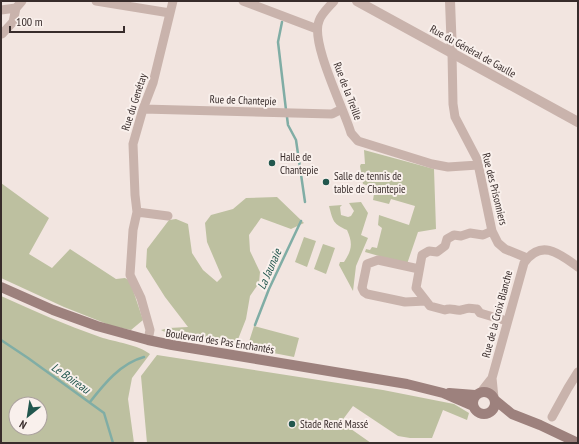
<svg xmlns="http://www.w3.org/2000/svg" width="579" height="444" font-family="'PT Sans Narrow',sans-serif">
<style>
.green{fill:#bdc0a0;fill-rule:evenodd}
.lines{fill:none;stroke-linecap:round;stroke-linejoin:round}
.stream{stroke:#80ada5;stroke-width:2.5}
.minor{stroke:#c9b3ac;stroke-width:9}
.tertiary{stroke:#c9b3ac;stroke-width:10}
.secondary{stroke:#9d817d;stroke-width:10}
.poi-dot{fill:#22574e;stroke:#f9f0ec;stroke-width:1.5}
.labels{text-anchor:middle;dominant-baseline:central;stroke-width:4;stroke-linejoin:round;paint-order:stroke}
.street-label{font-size:11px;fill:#382c2b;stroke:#f9f0ec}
.poi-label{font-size:11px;fill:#382c2b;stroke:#f9f0ec;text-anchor:start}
.water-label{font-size:12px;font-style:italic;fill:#22574e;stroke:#f9f0ec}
</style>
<rect width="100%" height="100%" fill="#f2e5e0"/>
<path class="green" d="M364,150L434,169L436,229L418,232L407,264L365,252L366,249L370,250L372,247L377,248L382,228L378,225L379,215L409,225L415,206L391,199L389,204L373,200L375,188L363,184L360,166L361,164H365Z
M1,183L49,218L29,254L52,268L70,249L116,279L125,278L130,281L143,320L131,330L112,326L64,307L1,278Z
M277,197L304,223L291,229L261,218L249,235L250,251L260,272L259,283L250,296L246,319L235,347L171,335L161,330L169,328L188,327L165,297L146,267L147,249L169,220L176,219L188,224L192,253L203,270L217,282L222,277L207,242L205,223L211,215L233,209L246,198Z
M361,202L368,213L361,235L368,238L356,266L353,291L339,265L340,262H344C352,250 353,243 347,230C333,224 333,221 329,206L342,205L340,207L341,215L348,217L351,216L354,211L349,203Z
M304,237L316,241L307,267L295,262Z
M323,244L335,248L326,274L314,269Z
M1,296C34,311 66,325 100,337C115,342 139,345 150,354L132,378L128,399L134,443H1ZM16,404H40V428H16Z
M254,326L299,338L294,357L247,348Z
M157,355L383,390L454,404L469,413L467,420L443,410L432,438H410L398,436L353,406L341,422L371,443H147L141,376Z"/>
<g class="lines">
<path class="stream" d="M282,22L278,42L286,110
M287,117L288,125L296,140L305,202
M255,325L269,289L301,221
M1,340L28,358L104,413L113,443
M90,402C104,384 121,363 144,357"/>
<path class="minor" d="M96,1L170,13
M243,1L317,29
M334,1C329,7 321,14 319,21C310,42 344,109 351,133L358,141L432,164L448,167L478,165
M1,10L16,8
M2,34L13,22L16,8L22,1
M452,53L453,104L455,117L477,159L492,231L498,243L505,249L527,258
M143,109L332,114L342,109
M137,212L168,216
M492,231L483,235L470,233L461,236L454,235L447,239L445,246L437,252L429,251L422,255L416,288L430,306L445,310C451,307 455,311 461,310C469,308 468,308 477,309L480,313L507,321
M419,269L378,260L367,264L362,288L364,292L367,294L405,302L426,301
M148,340L150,330L141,298L130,275L133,230L137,212L135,195L133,144L143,109L153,83L173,1
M492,378L494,398
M481,392L492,378L524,263C541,238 560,254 578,267
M552,417L568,388L578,372"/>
<path class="tertiary" d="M357,1L578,122
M450,1L452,53"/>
<path class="secondary" d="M1,287L53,310L97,326L148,340L172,345L407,384L443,393L473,406
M473 403a11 11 0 1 1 22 0a11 11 0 1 1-22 0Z
M449,393L475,395
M495,400L512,414L540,425L578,443"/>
</g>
<g class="poi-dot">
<circle cx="272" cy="163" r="4"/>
<circle cx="326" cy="182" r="4"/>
<circle cx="292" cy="424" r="4"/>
</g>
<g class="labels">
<g class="street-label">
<text transform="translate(473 51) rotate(29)">Rue du Général de Gaulle</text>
<text transform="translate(348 91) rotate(69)">Rue de la Treille</text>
<text transform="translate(243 100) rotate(2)">Rue de Chantepie</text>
<text transform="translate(134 102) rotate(-72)">Rue du Genétay</text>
<text transform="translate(495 189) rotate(76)">Rue des Prisonniers</text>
<text transform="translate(497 314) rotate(-75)">Rue de la Croix Blanche</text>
<text transform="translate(220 341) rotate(9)">Boulevard des Pas Enchantés</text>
</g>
<g class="poi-label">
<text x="280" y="157">Halle de<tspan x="280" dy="13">Chantepie</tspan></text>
<text x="334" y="176">Salle de tennis de<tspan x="334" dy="13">table de Chantepie</tspan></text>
<text x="300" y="424">Stade René Massé</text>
</g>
<g class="water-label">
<text transform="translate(269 269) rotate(-66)">La Jaunaie</text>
<text transform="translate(71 378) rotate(35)">Le Boireau</text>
</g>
</g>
<rect width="579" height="444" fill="none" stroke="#382c2b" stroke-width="4"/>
<g transform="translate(28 416) rotate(210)"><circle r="19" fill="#f9f0ec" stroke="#aca29f"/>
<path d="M0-3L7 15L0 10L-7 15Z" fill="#22574e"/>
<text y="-6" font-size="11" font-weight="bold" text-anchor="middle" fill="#382c2b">N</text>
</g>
<path d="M10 26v6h114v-6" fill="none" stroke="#382c2b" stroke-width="2"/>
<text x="16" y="26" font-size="12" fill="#382c2b" stroke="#f9f0ec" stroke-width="3" paint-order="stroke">100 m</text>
</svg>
